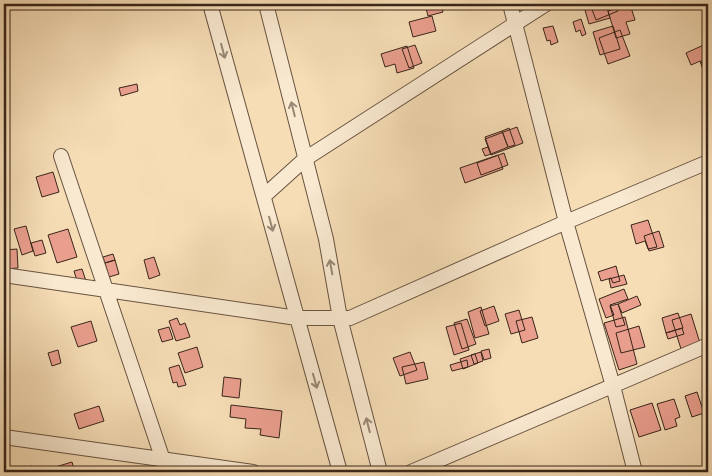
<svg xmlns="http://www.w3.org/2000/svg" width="712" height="476" font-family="'IM FELL English',serif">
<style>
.building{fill:#ea9f8e;stroke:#382519}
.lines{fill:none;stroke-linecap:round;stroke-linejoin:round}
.minor-casing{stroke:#685340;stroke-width:16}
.minor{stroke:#f9e9d0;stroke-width:14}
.oneway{stroke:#988774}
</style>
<rect width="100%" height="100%" fill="#f6ddb6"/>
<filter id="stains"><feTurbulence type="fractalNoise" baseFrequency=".004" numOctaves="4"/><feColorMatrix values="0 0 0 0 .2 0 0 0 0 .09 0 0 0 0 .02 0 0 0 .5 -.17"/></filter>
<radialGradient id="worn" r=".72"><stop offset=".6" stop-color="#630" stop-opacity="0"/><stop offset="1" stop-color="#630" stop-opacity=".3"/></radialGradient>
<path class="building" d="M425,4H441L443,12L428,16Z
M589,4H606L610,18L589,24L585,10L591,8Z
M590,4H615L618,11L596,20Z
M630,4L635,20L626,22L630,34L616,38L608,11Z
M432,16L436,31L413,37L409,22Z
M581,19L586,34L582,36L580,30L576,32L573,22Z
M553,26L558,42L551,45L550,40L547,41L543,28Z
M613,26L620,49L600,55L593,32Z
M620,30L630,56L608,64L599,38Z
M708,43V68L703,70L700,61L691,65L686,53Z
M415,45L422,63L409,68L402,49Z
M407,46L414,68L397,73L395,64L385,67L381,54Z
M708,59V68L704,70L701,61Z
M137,84L138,91L121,96L119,88Z
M517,127L523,143L491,155L485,139Z
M509,128L515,145L508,147L502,131Z
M502,131L508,147L491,154L485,137Z
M488,147L491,154L485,156L482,149Z
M504,153L508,165L481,175L477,163Z
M498,155L503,169L465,183L460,168Z
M53,172L59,192L42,197L36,177Z
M648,220L657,247L648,249L645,241L636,244L631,225Z
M26,226L33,251L22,255L14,229Z
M68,229L77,257L57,263L48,235Z
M659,231L664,247L649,251L644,236Z
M42,240L46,253L35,256L31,243Z
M17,249L18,268L4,269V250Z
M113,254L115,260L105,263L103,257Z
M154,257L160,275L149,279L144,260Z
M115,260L119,274L109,277L105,263Z
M616,266L620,281L613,283L611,278L601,281L598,272Z
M82,269L86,281L78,284L74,271Z
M624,275L627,284L611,288L609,279Z
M624,289L628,299L610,305L614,315L606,318L599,299Z
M637,296L641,305L622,313L618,304Z
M618,304L625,325L616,327L610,306Z
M494,306L499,321L485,326L480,311Z
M481,307L489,334L475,338L468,312Z
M519,310L525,330L511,334L505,314Z
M678,313L683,328L666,333L662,318Z
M691,314L700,343L681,349L672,320Z
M532,317L538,338L522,343L516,321Z
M625,317L637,364L619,370L604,323Z
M177,318L180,325L185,323L190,337L176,341L169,321Z
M467,319L476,344L462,349L454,323Z
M91,321L97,341L78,347L71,327Z
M461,323L469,350L454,355L446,327Z
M639,326L645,347L621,353L616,333Z
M169,327L173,339L162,342L158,330Z
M682,328L684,334L668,339L666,333Z
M197,347L203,367L185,373L178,353Z
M489,349L491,358L484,360L481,351Z
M58,350L61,363L52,366L48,353Z
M410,352L417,370L400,376L393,358Z
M481,352L483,361L474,364L471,355Z
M475,354L478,363L463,369L460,359Z
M467,360L468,367L452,371L450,365Z
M424,362L428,379L406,384L402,367Z
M179,365L186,385L178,387L177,382L173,383L169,368Z
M224,377L241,379L239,398L222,396Z
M697,392L704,413L692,417L685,396Z
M674,399L680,417L675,419L677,426L665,430L657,404Z
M652,403L661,430L639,437L630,410Z
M231,405L282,411L279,438L260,435L261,429L245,428L246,419L230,417Z
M99,406L104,421L79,429L74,414Z
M72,462L75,472H53L52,468Z
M32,466L34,472H15V471Z"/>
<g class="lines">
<defs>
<path id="minor" d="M210,4L340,472
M266,4L326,239L340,318L380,472
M510,4L566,222L613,386L635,472
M61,156L167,472
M264,196L305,159L546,4
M4,275L297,318H350L566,222L708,162
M4,437L253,472
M411,472L708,345"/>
</defs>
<use href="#minor" class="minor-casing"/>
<use href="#minor" class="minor"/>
</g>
<defs><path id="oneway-shaft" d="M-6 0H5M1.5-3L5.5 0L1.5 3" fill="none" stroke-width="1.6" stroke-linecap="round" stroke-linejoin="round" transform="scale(1.25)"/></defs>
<g class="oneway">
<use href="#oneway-shaft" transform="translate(223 51) rotate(75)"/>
<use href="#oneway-shaft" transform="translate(293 109) rotate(-104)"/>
<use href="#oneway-shaft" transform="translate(271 224) rotate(75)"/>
<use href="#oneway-shaft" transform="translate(331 267) rotate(-100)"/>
<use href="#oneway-shaft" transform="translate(315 381) rotate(74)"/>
<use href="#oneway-shaft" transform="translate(368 425) rotate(-104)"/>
</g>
<rect width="712" height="476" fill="none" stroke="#f6ddb6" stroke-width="20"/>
<rect x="5" y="5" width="702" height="466" fill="none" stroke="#382519" stroke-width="2.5"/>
<rect x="10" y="10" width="692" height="456" fill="none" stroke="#382519"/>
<rect width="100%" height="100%" filter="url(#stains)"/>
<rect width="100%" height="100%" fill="url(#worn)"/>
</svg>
